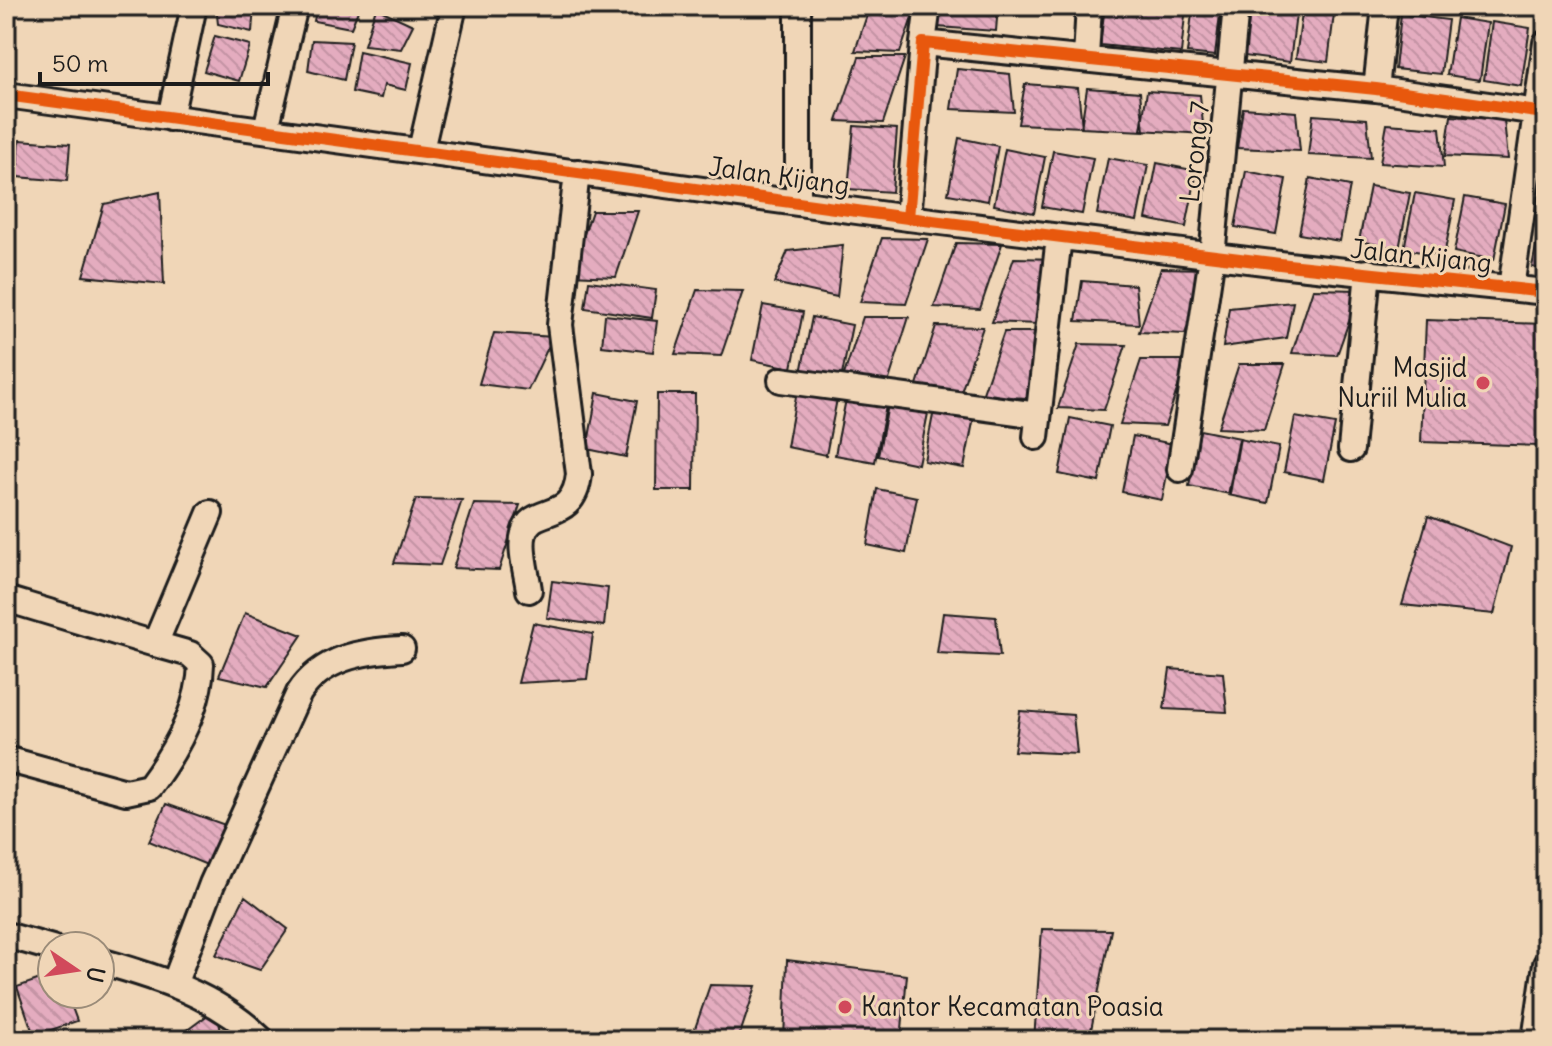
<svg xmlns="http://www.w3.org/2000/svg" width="1552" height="1046" font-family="Delius,sans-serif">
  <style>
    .building { fill: url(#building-back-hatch); stroke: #1c1c1c; stroke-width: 2 }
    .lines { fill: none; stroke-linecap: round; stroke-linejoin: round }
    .minor-casing { stroke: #1c1c1c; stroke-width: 30 }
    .minor { stroke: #f0d6b7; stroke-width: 24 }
    .cycleway-casing { stroke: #f0d6b7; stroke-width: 17 }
    .cycleway { stroke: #e8590c; stroke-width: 12 }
    .poi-dot { fill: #d1495b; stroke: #f0d6b7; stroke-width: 3 }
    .labels { text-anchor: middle; stroke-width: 6; stroke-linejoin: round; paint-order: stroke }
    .street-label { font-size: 26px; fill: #1c1c1c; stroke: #f0d6b7 }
    .poi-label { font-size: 26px; fill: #1c1c1c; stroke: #f0d6b7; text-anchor: end }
  </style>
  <defs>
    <pattern id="building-back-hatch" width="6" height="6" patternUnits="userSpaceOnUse" patternTransform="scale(2)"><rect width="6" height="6" fill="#e4acbf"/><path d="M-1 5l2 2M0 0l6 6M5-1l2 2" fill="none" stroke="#c393a4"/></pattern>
  </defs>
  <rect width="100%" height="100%" fill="#f0d6b7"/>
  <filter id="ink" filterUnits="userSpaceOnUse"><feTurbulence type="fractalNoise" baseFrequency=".0125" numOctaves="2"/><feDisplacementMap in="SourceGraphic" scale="16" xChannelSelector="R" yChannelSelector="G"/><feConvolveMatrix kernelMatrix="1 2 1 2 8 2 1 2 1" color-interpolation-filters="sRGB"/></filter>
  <g filter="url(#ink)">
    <path class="building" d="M216 6H254L252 32 218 24Z
      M317 6H360L351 28 314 21Z
      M870 6H916L900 53 855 51Z
      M939 6H998L996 31 937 27Z
      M1105 6H1186L1181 53 1100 45Z
      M1193 6H1221L1215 56 1187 53Z
      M1251 6H1297L1290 62 1244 56Z
      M1303 6H1335L1328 62 1296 58Z
      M1393 6H1439L1436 14 1391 12Z
      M1460 6H1506L1503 16 1457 13Z
      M376 8 413 25 401 49 364 45Z
      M1401 14 1448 20 1441 74 1395 69Z
      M1456 18 1488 23 1480 80 1447 75Z
      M1492 22 1530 28 1521 86 1484 80Z
      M215 36 250 45 239 81 204 71Z
      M312 40 351 42 344 80 308 71Z
      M359 51 412 63 406 90 384 85 381 98 352 92Z
      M859 57H905L883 123 837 121Z
      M957 69 1010 74 1014 112 951 109Z
      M1025 84 1078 88 1082 127 1018 124Z
      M1087 88 1140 92 1144 131 1081 128Z
      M1147 91 1200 95 1204 134 1141 130Z
      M1243 108 1296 112 1300 151 1237 148Z
      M1313 115 1367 119 1371 158 1308 155Z
      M1451 116 1504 120 1508 159 1445 156Z
      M1387 124 1440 128 1444 167 1380 163Z
      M854 126 897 129 892 192 848 189Z
      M959 138 998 146 988 201 948 194Z
      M20 140 70 144 67 181 17 177Z
      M1005 149 1045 157 1034 213 994 205Z
      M1053 151 1093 158 1082 214 1042 207Z
      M1108 158 1148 165 1137 221 1097 214Z
      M1157 163 1197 171 1186 227 1146 219Z
      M1246 171 1286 179 1276 234 1235 227Z
      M1310 178 1350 186 1340 241 1299 234Z
      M1370 186 1410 193 1399 249 1359 241Z
      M160 192 164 284 83 276 104 204Z
      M1415 193 1455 200 1444 256 1404 249Z
      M1465 197 1505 204 1494 260 1454 252Z
      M592 211H638L616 277 570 275Z
      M1543 211 1546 212V270L1532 267Z
      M882 238 928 239 906 304 860 302Z
      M956 243 1002 244 980 309 934 307Z
      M843 245 837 297 774 283 788 251Z
      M1014 258 1060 259 1038 324 992 322Z
      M1161 268 1207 269 1185 334 1139 332Z
      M589 281 656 290 652 318 585 308Z
      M1082 281 1135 285 1139 324 1076 321Z
      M1313 289 1360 290 1337 355 1292 353Z
      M697 290 743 291 721 356 675 354Z
      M1293 302 1286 338 1223 347 1229 308Z
      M763 305 803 312 792 368 752 360Z
      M605 315 657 321 653 352 602 346Z
      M812 317 852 325 841 380 801 373Z
      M863 317H909L888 383 842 381Z
      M1426 320 1545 324 1540 446 1421 442Z
      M936 326 983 327 961 392 915 391Z
      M1004 332H1050L1028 398 982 396Z
      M494 333 553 337 528 390 479 384Z
      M1079 344 1126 345 1104 410 1058 408Z
      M1141 360H1187L1165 426 1120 424Z
      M1239 364H1285L1264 430 1218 428Z
      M797 391 837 399 826 455 787 447Z
      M597 393 637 401 626 457 587 449Z
      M657 394H695L694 490H656Z
      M846 399 886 406 875 462 835 455Z
      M889 400 929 408 918 464 878 456Z
      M935 405 975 412 964 468 924 461Z
      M1295 417 1335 424 1324 480 1284 472Z
      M1070 418 1110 426 1099 482 1059 474Z
      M1200 430 1240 438 1230 494 1189 486Z
      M1133 436 1173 444 1162 500 1122 492Z
      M1239 439 1279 447 1268 503 1228 495Z
      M877 489 917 497 906 553 867 545Z
      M416 499 462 500 440 565 394 563Z
      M474 504 520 505 499 570 453 568Z
      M1428 516 1511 547 1494 614 1402 605Z
      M552 581 608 588 604 626 547 618Z
      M245 613 302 635 267 687 219 676Z
      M943 613 996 617 1000 656 937 653Z
      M533 623 593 634 587 679 518 683Z
      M1170 669 1223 673 1227 712 1164 709Z
      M1020 711 1073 715 1077 754 1014 751Z
      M166 804 231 827 214 868 149 841Z
      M245 896 288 929 260 970 216 955Z
      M1042 929 1111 930 1089 1040H1034Z
      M787 960 907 975 901 1040H784Z
      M52 975V994H67L77 1021 34 1036 17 987Z
      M710 985 756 986 738 1040H691Z
      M216 1009 223 1040H186L182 1034Z"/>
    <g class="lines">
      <defs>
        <path id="minor" d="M798 6V201
          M923 43 928 6
          M1086 57 1089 6
          M1376 89 1385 6
          M6 95 908 218 1288 265 1546 292
          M170 118 194 6
          M266 129 295 6
          M421 150 454 6
          M908 218 923 43 1376 89 1537 112
          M1511 288 1546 43
          M781 380 1038 415
          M1036 437 1059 237
          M1351 449 1368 272
          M1180 469 1212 256 1236 6
          M529 590C527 574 519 549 524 533 532 503 574 525 579 474L560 325 577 172
          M6 599 155 644 210 513
          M6 759 126 792 149 787C175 752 200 709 201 664L190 654 155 644
          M6 935 52 948
          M100 961C160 978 216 995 262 1040
          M175 982 212 884 299 693C322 658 361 651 402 649
          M1535 1040 1546 964"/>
      </defs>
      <use href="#minor" class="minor-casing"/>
      <use href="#minor" class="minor"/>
      <defs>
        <path id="cycleway" d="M6 95 908 218 1288 265 1546 292
          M908 218 923 43 1376 89 1537 112"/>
      </defs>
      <use href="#cycleway" class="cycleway-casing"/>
      <use href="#cycleway" class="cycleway"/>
    </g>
  </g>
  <g class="poi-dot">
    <circle cx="1483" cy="383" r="8"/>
    <circle cx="845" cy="1007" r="8"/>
  </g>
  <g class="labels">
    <g class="street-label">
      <text transform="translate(1195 152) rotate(-84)" y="9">Lorong 7</text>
      <text transform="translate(779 176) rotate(8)" y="9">Jalan Kijang</text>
      <text transform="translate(1421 256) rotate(6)" y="9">Jalan Kijang</text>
    </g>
    <g class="poi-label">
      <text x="1467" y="377">Masjid<tspan x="1467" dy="30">Nuriil Mulia</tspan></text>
      <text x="861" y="1016" text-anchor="start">Kantor Kecamatan Poasia</text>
    </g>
  </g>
  <rect width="1552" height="1046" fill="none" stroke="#f0d6b7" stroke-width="32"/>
  <rect x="16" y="16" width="1520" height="1014" fill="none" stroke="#1c1c1c" stroke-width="3" filter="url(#ink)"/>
  <g transform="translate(76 970) rotate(103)"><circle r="38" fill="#f0d6b7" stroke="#9b8c79" stroke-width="2"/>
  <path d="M0-6L14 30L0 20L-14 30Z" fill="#d1495b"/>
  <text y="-12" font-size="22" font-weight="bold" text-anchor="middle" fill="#1c1c1c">U</text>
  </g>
  <path d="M40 72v12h228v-12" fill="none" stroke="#1c1c1c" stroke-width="4"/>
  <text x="52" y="72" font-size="24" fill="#1c1c1c" stroke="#f0d6b7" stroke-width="6" paint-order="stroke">50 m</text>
</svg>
